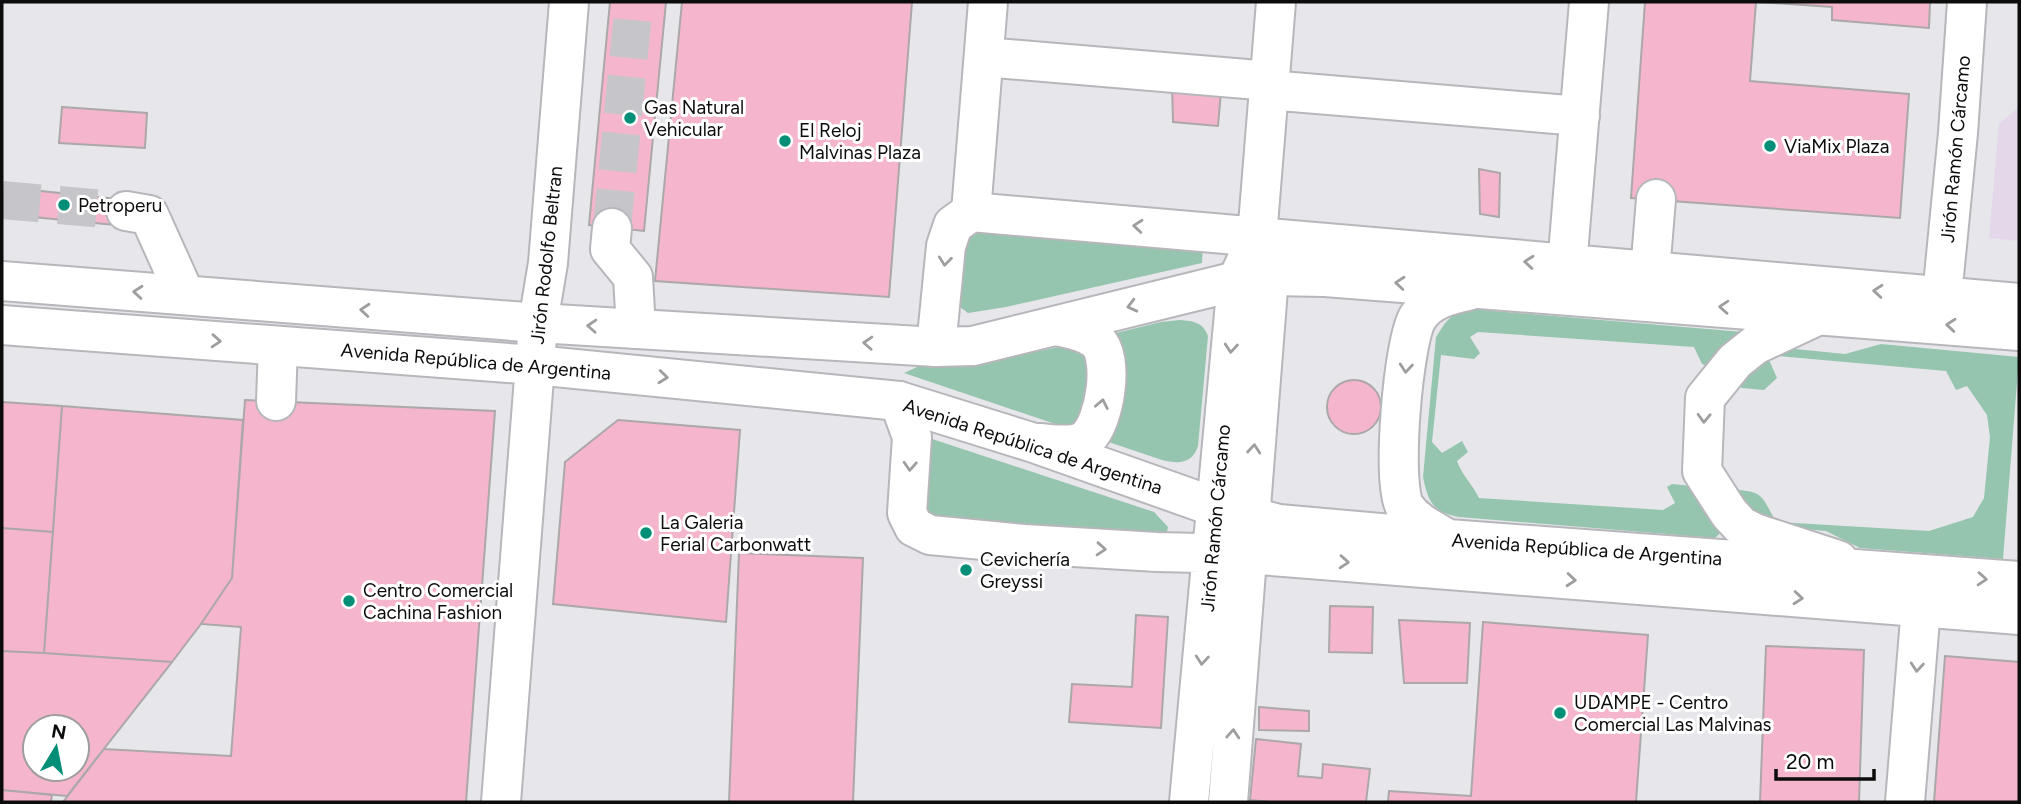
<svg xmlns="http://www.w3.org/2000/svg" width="2021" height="804" font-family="Figtree,sans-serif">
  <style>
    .commercial { fill: #e5d7ea }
    .green { fill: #95c5ae }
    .building { fill: #f5b6cd; stroke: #aca7a8; stroke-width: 2; fill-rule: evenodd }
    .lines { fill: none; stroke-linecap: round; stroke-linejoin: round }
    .minor-tunnel { stroke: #c5c5ca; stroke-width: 38; stroke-dasharray: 38 19; stroke-linecap: butt }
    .minor-casing { stroke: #b7b7bb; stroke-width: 42 }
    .major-casing { stroke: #b7b7bb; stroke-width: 42 }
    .minor { stroke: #fff; stroke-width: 38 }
    .major { stroke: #fff; stroke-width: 38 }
    .oneway { stroke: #9e9e9e }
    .poi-dot { fill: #038e77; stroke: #fff; stroke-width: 2.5 }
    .labels { text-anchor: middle; stroke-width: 6; stroke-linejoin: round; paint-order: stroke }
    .poi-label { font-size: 19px; fill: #0c0c0d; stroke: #fff; text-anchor: start }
    .street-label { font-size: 19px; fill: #0c0c0d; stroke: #fff }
  </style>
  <rect width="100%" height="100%" fill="#e6e6eb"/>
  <path class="commercial" d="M2019 107V241L1989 238 1999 124Z"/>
  <path class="green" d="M967 231 1203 241 1202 263 1006 307 968 313 960 307 957 298Z
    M1470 309 1743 332 1713 368 1702 364 1694 347 1478 332 1470 337 1480 353 1474 359 1441 355 1432 442 1442 453 1462 441 1468 452 1457 461C1462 475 1472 484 1479 498L1663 510 1675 503 1667 487 1672 484 1692 486 1731 523 1715 538 1459 517C1433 512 1428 502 1423 477L1436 337 1445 323 1454 314Z
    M1180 320C1193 321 1203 322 1208 336L1198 446C1192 464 1179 464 1162 460L904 373 917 367 994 360 1059 347 1161 322Z
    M1881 344 2019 357 2003 559 1860 548 1826 531 1770 526 1746 519 1730 489C1764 492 1760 493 1776 522L1929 531 1973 517 1984 498 1990 437 1987 415 1967 386 1956 390 1946 371 1778 356 1769 360 1777 378 1764 390 1742 388 1736 383 1775 347 1845 354Z
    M929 438 1154 512 1168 527 1167 532 1161 535 927 527 918 452Z"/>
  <path class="building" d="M610 2H666L644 231 589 225Z
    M682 2H912L889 297 655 281Z
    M1645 2H1756L1750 81 1909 94 1900 218 1631 198Z
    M1758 2H1930L1929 28 1832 20V7Z
    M1172 84 1221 91 1218 126 1173 122Z
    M62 107 147 113 145 148 59 143Z
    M1479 169 1500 173 1499 217 1480 214Z
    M2 187 127 200 125 226 2 214Z
    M1327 407a27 27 0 1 1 54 0a27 27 0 1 1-54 0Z
    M245 400 495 411 466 802H63L104 749 231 756 241 627 201 624 232 578Z
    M2 402 62 406 53 532 2 528Z
    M62 406 243 420 232 578 201 624 172 662 44 653Z
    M618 420 740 430 726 622 553 604 565 462Z
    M2 528 53 532 44 653 2 651Z
    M739 553 863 558 853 802H729Z
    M1330 606 1373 607 1372 653 1329 652Z
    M1136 615 1168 617 1161 728 1069 722 1072 684 1132 687Z
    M1399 620 1470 623 1467 683H1404Z
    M1483 622 1648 635 1636 802H1388L1389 791 1471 796Z
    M1766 646 1864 650 1859 802H1760Z
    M2 651 44 653 172 662 67 796 2 790ZM35 727H77V769H35Z
    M1945 656 2019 662V802H1934Z
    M1259 707 1309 711V731L1259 730Z
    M1256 739 1301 744 1298 776 1322 778 1323 764 1370 769 1366 802H1271L1250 800Z
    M2 790 52 795 51 802H2Z"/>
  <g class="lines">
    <path class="minor-tunnel" d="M2 200 126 211
      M612 228 634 2"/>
    <defs>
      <path id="minor" d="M984 57 1270 81
        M1269 90 1580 116
        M126 211 149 215 185 295
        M971 212 988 2
        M612 228 610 249 633 277 636 329
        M1567 266 1589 2
        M1650 272 1656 199
        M1942 296 1958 133 1967 2
        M1821 314 1755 345 1735 361 1705 398 1702 471 1729 513 1741 526 1755 533 1838 560
        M936 347 946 246 953 225 971 212 2019 303
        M276 401 278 346
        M899 401 912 437 907 513 914 527 930 535 1024 544 1157 552 1246 554 2019 615
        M501 802 535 365 538 323 548 263 569 2
        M1189 802 1237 281 1257 237 1276 2
        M1228 802 1269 276 1259 244
        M1905 802 1923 583"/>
      <path id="major" d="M2 281 538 323 936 347 973 346 1237 281 1269 276 1325 277 2019 331
        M2 325 535 365 899 401 1034 443 1215 507 1279 524 1448 539 2019 581
        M1040 443C1054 444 1076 448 1087 438 1105 422 1115 358 1097 341 1086 331 1069 329 1056 326
        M1448 539C1433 530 1415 522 1405 507 1391 484 1403 340 1418 317 1429 300 1449 295 1468 291"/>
    </defs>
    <use href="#minor" class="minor-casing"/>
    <use href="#major" class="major-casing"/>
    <use href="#minor" class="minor"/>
    <use href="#major" class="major"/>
  </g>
  <defs><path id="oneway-chevron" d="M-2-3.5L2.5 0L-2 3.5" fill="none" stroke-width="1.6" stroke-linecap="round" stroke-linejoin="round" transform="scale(1.75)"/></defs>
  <g class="oneway">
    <use href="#oneway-chevron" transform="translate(1138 226) rotate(-175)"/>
    <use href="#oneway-chevron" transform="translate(945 261) rotate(96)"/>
    <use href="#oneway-chevron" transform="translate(1529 262) rotate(-175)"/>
    <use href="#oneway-chevron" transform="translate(1400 283) rotate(-175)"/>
    <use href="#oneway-chevron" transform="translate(1878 291) rotate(-175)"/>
    <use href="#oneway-chevron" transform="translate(138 292) rotate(-175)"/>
    <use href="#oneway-chevron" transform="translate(1132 306) rotate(166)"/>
    <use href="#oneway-chevron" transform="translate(1724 307) rotate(-176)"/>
    <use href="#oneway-chevron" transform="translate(365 310) rotate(-175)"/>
    <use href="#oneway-chevron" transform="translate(1951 325) rotate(-175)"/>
    <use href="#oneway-chevron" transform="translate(592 326) rotate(-177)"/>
    <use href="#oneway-chevron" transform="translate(216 341) rotate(4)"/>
    <use href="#oneway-chevron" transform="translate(868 343) rotate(-177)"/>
    <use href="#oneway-chevron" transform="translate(1231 348) rotate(95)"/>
    <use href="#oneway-chevron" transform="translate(1406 368) rotate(95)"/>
    <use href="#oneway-chevron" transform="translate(663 377) rotate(6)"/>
    <use href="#oneway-chevron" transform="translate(1102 404) rotate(-79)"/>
    <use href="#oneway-chevron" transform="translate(1704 418) rotate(92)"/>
    <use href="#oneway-chevron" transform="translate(1254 449) rotate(-85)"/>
    <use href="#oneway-chevron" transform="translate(910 466) rotate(93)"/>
    <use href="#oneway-chevron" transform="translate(1101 549) rotate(4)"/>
    <use href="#oneway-chevron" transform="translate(1344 562) rotate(4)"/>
    <use href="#oneway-chevron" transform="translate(1982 579) rotate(4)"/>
    <use href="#oneway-chevron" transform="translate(1571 580) rotate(5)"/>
    <use href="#oneway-chevron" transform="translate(1798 598) rotate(5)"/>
    <use href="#oneway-chevron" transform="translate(1202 660) rotate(95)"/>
    <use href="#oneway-chevron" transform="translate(1917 667) rotate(95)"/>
    <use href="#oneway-chevron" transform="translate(1233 734) rotate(-86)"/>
  </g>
  <g class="poi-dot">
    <circle cx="630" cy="118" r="7"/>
    <circle cx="785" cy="141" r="7"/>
    <circle cx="1770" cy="146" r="7"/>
    <circle cx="64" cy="205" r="7"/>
    <circle cx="646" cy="533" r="7"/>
    <circle cx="966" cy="570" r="7"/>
    <circle cx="349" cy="601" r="7"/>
    <circle cx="1560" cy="713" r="7"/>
  </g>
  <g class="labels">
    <g class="poi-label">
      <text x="644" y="114">Gas Natural<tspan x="644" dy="22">Vehicular</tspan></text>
      <text x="799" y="137">El Reloj<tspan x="799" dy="22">Malvinas Plaza</tspan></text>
      <text x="1784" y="153">ViaMix Plaza</text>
      <text x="78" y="212">Petroperu</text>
      <text x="660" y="529">La Galeria<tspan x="660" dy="22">Ferial Carbonwatt</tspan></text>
      <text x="980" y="566">Cevichería<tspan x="980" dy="22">Greyssi</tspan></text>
      <text x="363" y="597">Centro Comercial<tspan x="363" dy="22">Cachina Fashion</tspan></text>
      <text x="1574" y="709">UDAMPE - Centro<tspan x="1574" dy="22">Comercial Las Malvinas</tspan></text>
    </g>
    <g class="street-label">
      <text transform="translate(1955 149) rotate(-85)" y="7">Jirón Ramón Cárcamo</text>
      <text transform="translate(546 255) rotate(-84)" y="7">Jirón Rodolfo Beltran</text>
      <text transform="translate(476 361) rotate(5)" y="7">Avenida República de Argentina</text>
      <text transform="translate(1033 446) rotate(18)" y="7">Avenida República de Argentina</text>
      <text transform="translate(1215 518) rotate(-85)" y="7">Jirón Ramón Cárcamo</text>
      <text transform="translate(1587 549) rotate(4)" y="7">Avenida República de Argentina</text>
    </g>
  </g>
  <rect width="2021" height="804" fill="none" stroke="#0c0c0d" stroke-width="7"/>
  <g transform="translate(56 748) rotate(10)"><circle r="33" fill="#ffffff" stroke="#9e9e9e" stroke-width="2"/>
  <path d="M0-5L12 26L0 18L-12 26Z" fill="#038e77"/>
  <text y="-10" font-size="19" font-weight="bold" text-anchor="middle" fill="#0c0c0d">N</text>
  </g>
  <path d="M1776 769v10h98v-10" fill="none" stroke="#0c0c0d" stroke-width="3.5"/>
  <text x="1786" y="769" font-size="21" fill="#0c0c0d" stroke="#ffffff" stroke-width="5" paint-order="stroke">20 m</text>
</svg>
